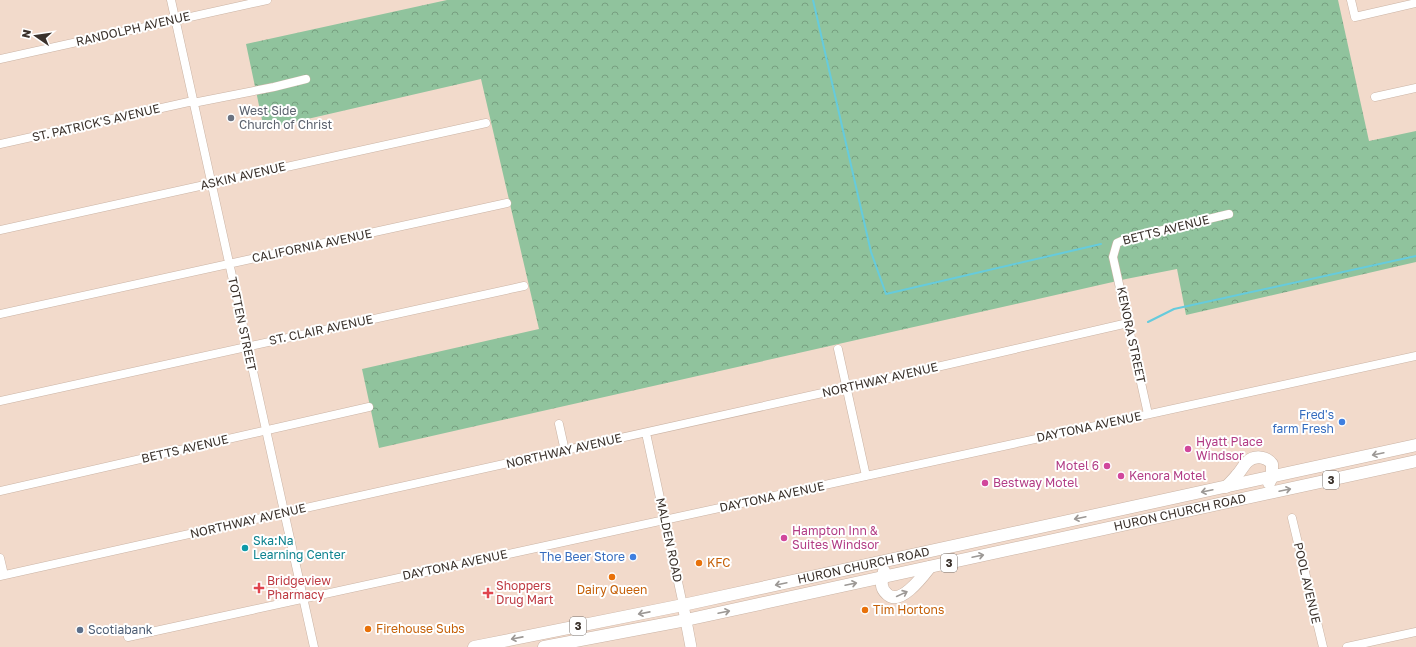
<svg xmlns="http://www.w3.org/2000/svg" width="1416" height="647" font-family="'Golos Text',sans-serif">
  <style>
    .forest { fill: url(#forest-crowns) }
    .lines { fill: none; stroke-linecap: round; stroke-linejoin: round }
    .stream { stroke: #66cbdc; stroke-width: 2 }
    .minor-casing { stroke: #cab3a4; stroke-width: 9 }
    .major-casing { stroke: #cab3a4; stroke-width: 12 }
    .highway-casing { stroke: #cab3a4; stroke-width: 13 }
    .minor { stroke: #fff; stroke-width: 8 }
    .major { stroke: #fff; stroke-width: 11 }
    .highway { stroke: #fff; stroke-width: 12 }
    .oneway { stroke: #9c9895 }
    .worship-dot { fill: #6b7280; stroke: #fff; stroke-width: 1.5 }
    .shop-dot { fill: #3f7fe0; stroke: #fff; stroke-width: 1.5 }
    .hotel-dot { fill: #d1479c; stroke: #fff; stroke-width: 1.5 }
    .culture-dot { fill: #0f9aa8; stroke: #fff; stroke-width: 1.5 }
    .food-dot { fill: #e8710a; stroke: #fff; stroke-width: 1.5 }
    .health-dot { fill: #e0444e; stroke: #fff; stroke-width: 1.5 }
    .service-dot { fill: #5c6f8a; stroke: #fff; stroke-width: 1.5 }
    .labels { text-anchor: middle; stroke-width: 4; stroke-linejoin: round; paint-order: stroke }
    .shield { fill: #fff; stroke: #756f6b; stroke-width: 1 }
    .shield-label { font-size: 11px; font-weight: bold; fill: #3a312b }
    .street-label { font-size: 12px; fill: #3a312b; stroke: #fff }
    .worship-label { font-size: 12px; fill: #5b616d; stroke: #fff; text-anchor: start }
    .shop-label { font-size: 12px; fill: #366cbe; stroke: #fff; text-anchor: end }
    .hotel-label { font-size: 12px; fill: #b23c85; stroke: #fff; text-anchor: start }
    .culture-label { font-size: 12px; fill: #0d838f; stroke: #fff; text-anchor: start }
    .food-label { font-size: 12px; fill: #c56008; stroke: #fff; text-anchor: start }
    .health-label { font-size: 12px; fill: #be3a42; stroke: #fff; text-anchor: start }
    .service-label { font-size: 12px; fill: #4e5e75; stroke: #fff; text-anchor: start }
  </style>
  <defs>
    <pattern id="forest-crowns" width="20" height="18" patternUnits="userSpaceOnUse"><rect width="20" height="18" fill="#90c39d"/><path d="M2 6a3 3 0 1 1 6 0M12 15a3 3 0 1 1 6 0" fill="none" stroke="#779f80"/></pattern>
  </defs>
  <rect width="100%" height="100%" fill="#f2dacb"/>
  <path class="forest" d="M447 0H1338L1369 141 1416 131V262L1186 315 1177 269 1126 279 379 448 362 369 539 329 481 79 264 129 246 44Z"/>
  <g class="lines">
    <path class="stream" d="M813 0 871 252 886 294 1101 244
      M1148 322 1174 309 1416 256"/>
    <defs>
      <path id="minor" d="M171 0 314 647
        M1351 0 1355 17 1416 3
        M0 59 267 0
        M1375 97 1416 88
        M193 103 274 87 306 79
        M0 144 193 101
        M0 230 486 123
        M0 314 507 203
        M838 349 866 476
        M0 401 524 286
        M1148 414 1113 257 1117 243 1126 239 1229 214
        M559 424 565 451
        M646 433 683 605
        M0 491 369 407
        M1292 518 1323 647
        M0 558 4 575
        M0 576 854 386 1128 323
        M128 637 1416 356
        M1347 647 1416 632"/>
      <path id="major" d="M683 605 691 647"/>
      <g id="highway">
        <path d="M1226 487C1230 483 1234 479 1237 475 1241 471 1243 466 1247 462 1254 455 1266 456 1272 464V477L1269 483"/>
        <path d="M884 571C882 580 879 587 887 594 900 607 923 576 930 567"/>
        <path id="s1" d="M474 647 683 605 1416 445"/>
        <path id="s2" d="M544 647 686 620 1416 461"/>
      </g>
    </defs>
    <use href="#minor" class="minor-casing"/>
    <use href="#major" class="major-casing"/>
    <use href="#highway" class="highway-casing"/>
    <use href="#minor" class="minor"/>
    <use href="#major" class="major"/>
    <use href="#highway" class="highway"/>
  </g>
  <defs><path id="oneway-shaft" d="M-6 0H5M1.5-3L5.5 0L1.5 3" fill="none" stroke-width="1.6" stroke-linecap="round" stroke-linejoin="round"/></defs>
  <g class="oneway">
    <use href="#oneway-shaft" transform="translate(1378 454) rotate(168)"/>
    <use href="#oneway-shaft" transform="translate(1285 490) rotate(-12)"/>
    <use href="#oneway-shaft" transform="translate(1207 491) rotate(168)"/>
    <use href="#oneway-shaft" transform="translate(1080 518) rotate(168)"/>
    <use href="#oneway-shaft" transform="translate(978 556) rotate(-12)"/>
    <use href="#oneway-shaft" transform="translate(781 584) rotate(168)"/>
    <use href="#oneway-shaft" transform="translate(851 584) rotate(-12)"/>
    <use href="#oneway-shaft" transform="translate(902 594) rotate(-25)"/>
    <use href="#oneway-shaft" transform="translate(724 612) rotate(-12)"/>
    <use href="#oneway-shaft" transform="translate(644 613) rotate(169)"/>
    <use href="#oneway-shaft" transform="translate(517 638) rotate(169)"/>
  </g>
  <circle class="worship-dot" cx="231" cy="118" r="4"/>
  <g class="shop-dot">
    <circle cx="1342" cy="422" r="4"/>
    <circle cx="633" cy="557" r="4"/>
  </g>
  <g class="hotel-dot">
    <circle cx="1188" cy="449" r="4"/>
    <circle cx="1107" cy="466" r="4"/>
    <circle cx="1121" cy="476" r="4"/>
    <circle cx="985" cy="483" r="4"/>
    <circle cx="784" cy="538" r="4"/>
  </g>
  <circle class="culture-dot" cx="245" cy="548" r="4"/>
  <g class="food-dot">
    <circle cx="699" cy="563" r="4"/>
    <circle cx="612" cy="577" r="4"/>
    <circle cx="865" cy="610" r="4"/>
    <circle cx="368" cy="629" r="4"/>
  </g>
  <g class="health-dot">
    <path d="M257 582h4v4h4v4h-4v4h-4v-4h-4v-4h4z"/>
    <path d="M486 587h4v4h4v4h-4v4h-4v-4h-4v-4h4z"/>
  </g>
  <circle class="service-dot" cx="80" cy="630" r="4"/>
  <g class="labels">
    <g class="shield">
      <rect x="1323" y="471" width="16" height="18" rx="3"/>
      <rect x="941" y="554" width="16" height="18" rx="3"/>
      <rect x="570" y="617" width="16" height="18" rx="3"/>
    </g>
    <g class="shield-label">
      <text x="1331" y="484">3</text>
      <text x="949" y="567">3</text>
      <text x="578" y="630">3</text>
    </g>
    <g class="street-label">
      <text transform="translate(133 29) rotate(-13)" y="4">RANDOLPH AVENUE</text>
      <text transform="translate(96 123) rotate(-13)" y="4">ST. PATRICK'S AVENUE</text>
      <text transform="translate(243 176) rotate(-13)" y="4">ASKIN AVENUE</text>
      <text transform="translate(1166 230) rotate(-14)" y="4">BETTS AVENUE</text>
      <text transform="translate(312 246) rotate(-12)" y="4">CALIFORNIA AVENUE</text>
      <text transform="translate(242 324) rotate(78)" y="4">TOTTEN STREET</text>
      <text transform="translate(321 330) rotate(-12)" y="4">ST. CLAIR AVENUE</text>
      <text transform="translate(1131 335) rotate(78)" y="4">KENORA STREET</text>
      <text transform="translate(880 380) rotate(-13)" y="4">NORTHWAY AVENUE</text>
      <text transform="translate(1089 427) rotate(-12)" y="4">DAYTONA AVENUE</text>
      <text transform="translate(185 449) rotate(-13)" y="4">BETTS AVENUE</text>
      <text transform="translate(564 451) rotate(-13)" y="4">NORTHWAY AVENUE</text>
      <text transform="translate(772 497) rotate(-12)" y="4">DAYTONA AVENUE</text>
      <text dy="4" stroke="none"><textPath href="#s2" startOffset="650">HURON CHURCH ROAD</textPath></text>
      <text transform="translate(248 521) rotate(-13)" y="4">NORTHWAY AVENUE</text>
      <text transform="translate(669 540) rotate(78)" y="4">MALDEN ROAD</text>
      <text transform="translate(455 565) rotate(-12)" y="4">DAYTONA AVENUE</text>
      <text dy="4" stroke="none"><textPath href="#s1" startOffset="398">HURON CHURCH ROAD</textPath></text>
      <text transform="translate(1307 583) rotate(77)" y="4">POOL AVENUE</text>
    </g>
    <g class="worship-label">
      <text x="239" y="115">West Side<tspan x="239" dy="14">Church of Christ</tspan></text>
    </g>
    <g class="shop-label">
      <text x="1334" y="419">Fred's<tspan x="1334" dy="14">farm Fresh</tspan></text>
      <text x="625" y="561">The Beer Store</text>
    </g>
    <g class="hotel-label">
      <text x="1196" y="446">Hyatt Place<tspan x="1196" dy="14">Windsor</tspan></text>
      <text x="1099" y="470" text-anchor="end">Motel 6</text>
      <text x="1129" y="480">Kenora Motel</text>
      <text x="993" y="487">Bestway Motel</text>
      <text x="792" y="535">Hampton Inn &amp;<tspan x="792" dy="14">Suites Windsor</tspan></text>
    </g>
    <g class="culture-label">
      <text x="253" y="545">Ska:Na<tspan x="253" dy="14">Learning Center</tspan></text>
    </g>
    <g class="food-label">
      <text x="707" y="567">KFC</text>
      <text x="612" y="594" text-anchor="middle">Dairy Queen</text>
      <text x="873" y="614">Tim Hortons</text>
      <text x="376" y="633">Firehouse Subs</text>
    </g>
    <g class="health-label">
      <text x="267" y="585">Bridgeview<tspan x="267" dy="14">Pharmacy</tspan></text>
      <text x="496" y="590">Shoppers<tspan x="496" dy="14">Drug Mart</tspan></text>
    </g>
    <g class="service-label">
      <text x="88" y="634">Scotiabank</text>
    </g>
  </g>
  <g transform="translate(36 36) rotate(283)" stroke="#ffffff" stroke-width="3" paint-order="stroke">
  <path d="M0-3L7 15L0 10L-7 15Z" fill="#3a312b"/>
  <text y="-6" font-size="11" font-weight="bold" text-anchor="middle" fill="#3a312b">N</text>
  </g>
</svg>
